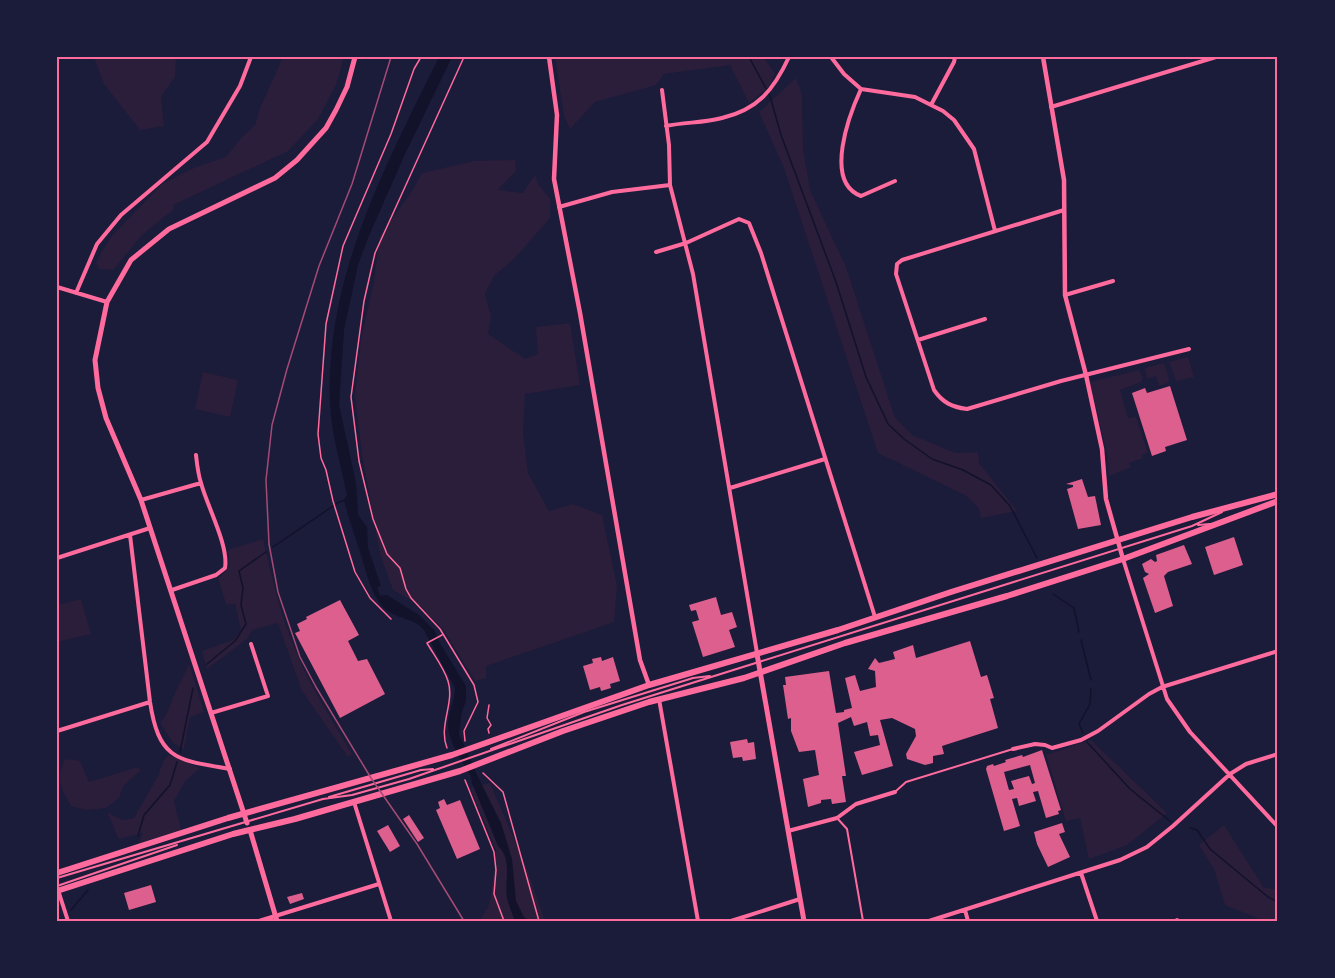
<svg xmlns="http://www.w3.org/2000/svg" width="1335" height="978" font-family="'Crimson Pro',serif">
  <style>
    .green { fill: #2a1e3b }
    .water { fill: #12122b }
    .lines { fill: none; stroke-linecap: round; stroke-linejoin: round }
    .stream { stroke: #12122b; stroke-width: 1.5 }
    .building { fill: #dd5f8e; fill-rule: evenodd }
    .path { stroke: #ff6b9d; stroke-width: 1.5 }
    .service { stroke: #ff6b9d; stroke-width: 2 }
    .minor { stroke: #ff6b9d; stroke-width: 4 }
    .tertiary { stroke: #ff6b9d; stroke-width: 4.5 }
    .secondary { stroke: #ff6b9d; stroke-width: 5 }
    .primary { stroke: #ff6b9d; stroke-width: 6 }
    .rail { stroke: #a44b75; stroke-width: 1.5 }
    .neatline { fill: none; stroke: #ff6b9d; stroke-width: 2 }
  </style>
  <rect width="100%" height="100%" fill="#1b1b3a"/>
  <path class="green" d="M94 57H176L175 77 161 96 164 126 140 130 104 84Z
    M283 57H344L336 85 318 119 288 151 173 205V210L143 234 113 270 99 269 96 262 111 237 162 184 196 167 226 157 242 137 255 125 260 108Z
    M555 57H763L775 73 769 87 749 103 730 65 664 74 656 85 595 102 570 129 564 116Z
    M796 78 802 95 803 149 810 190 846 267 895 418 912 435 955 453 978 452 979 463 1017 511 981 518 979 508 965 495 878 453 784 168 759 112Z
    M515 160 516 171 498 190 523 193 535 175 538 184 550 199V218L515 258 494 276 485 294 491 317 488 334 525 359 538 354 536 327 570 323 580 385 525 394 523 433 528 473 549 511 573 504 602 515 617 586 614 622 486 666V678L475 681 443 629 418 604 393 590 380 554 362 454 355 396 361 339 374 281 380 236 412 191 422 173 474 161Z
    M1188 357 1194 377 1176 381 1169 362Z
    M1164 363 1169 378 1168 383 1159 386 1156 376 1147 379 1145 368Z
    M1139 370 1143 378 1141 382 1120 390 1128 418 1136 417 1148 453 1142 455 1143 458 1129 463 1131 467 1109 476 1107 454 1090 382Z
    M203 372 238 380 230 417 195 409Z
    M263 539C272 577 280 614 295 649 310 686 332 720 352 754L348 757 302 691 278 623 252 630 247 639 207 669 202 651 233 640 241 630 235 604H226L218 578C230 570 230 563 228 550Z
    M81 599 91 634 57 642V605Z
    M189 663 204 712 190 717 184 749 173 743 160 723C171 710 170 703 177 689 181 680 186 673 189 663Z
    M1091 740 1167 813 1127 845 1089 859 1080 818 1066 821 1046 755Z
    M168 755 200 768 185 781 174 801 181 830 139 843 143 833 119 839 107 812 122 820 134 818 158 776 163 762Z
    M65 759 80 761 89 782 138 767 141 770 123 786 119 798 106 808 86 810 71 806C60 786 56 780 65 759Z
    M490 783 528 872 545 921 480 920 488 907 491 896 496 850 470 788Z
    M1224 825 1264 888 1278 889V921H1265L1225 905 1214 869 1199 845Z"/>
  <path class="water" d="M439 57H452L405 154 368 238 358 265 344 330 339 405 356 483 358 515 367 527 368 548 381 586 377 587 380 596 387 595 419 615 434 630 441 645 466 686V701L462 711 459 734 478 777 501 823 512 859 516 901 524 917 529 921H515C512 913 509 906 507 898 504 880 513 860 498 846L472 783 471 776C462 761 449 743 448 725 448 712 455 701 455 688L424 630C415 618 396 619 384 608 371 594 367 575 362 558 356 539 349 520 344 500L347 495C341 465 331 433 330 402 325 277 386 165 439 57Z"/>
  <g class="lines">
    <path class="stream" d="M749 57 770 96 781 135 836 282 866 377 888 424 904 439 932 459 963 470 991 485 1010 506 1037 558
      M273 547 339 502 345 500
      M1053 594 1074 608 1079 632
      M1081 640 1091 680
      M207 664 235 641 246 624 241 605 243 588 239 571 266 552
      M1083 733 1079 724 1090 704 1091 689
      M1087 742 1130 789 1171 822
      M180 752 193 688
      M1190 828 1197 830 1210 849 1268 897 1278 902
      M138 836 144 815 170 785 177 762
      M71 910 88 890"/>
  </g>
  <path class="building" d="M1170 386 1187 440 1165 447 1166 451 1152 456 1132 393 1145 388 1147 393Z
    M1082 479 1088 497 1095 496 1101 525 1078 529 1067 489 1073 487V485L1066 484Z
    M1234 537 1243 565 1214 575 1205 547Z
    M1184 545 1192 564 1168 572 1164 576 1173 606 1155 613 1143 578 1149 574 1145 572 1142 564 1151 559 1155 562 1157 561 1156 555Z
    M716 597 721 615 732 612 737 627 729 630 735 647 703 657 692 622 699 620 696 610 691 611 689 605Z
    M340 600 359 635 348 641 358 661 367 659 385 694 340 718 295 633 300 631 297 624 307 619 306 617Z
    M970 641 981 677 987 675 994 698 990 699 998 728 942 746 944 754 933 756V763L925 765 907 759 906 754 916 736 915 729 892 718 880 720 893 766 862 775 854 752 880 745 878 735 870 736 867 722 854 726 851 717 838 723 846 776H842L846 802 832 804 831 799 821 800V803L808 807 803 779 819 775 815 750 799 752 791 731V718L788 719 783 685H786L785 677 829 671 836 713 844 712V710L852 708 845 678 855 675 860 691 876 687 875 671 868 669 875 658 879 663 895 659 893 652 913 645 916 658Z
    M601 657 602 661 613 657 620 681 610 684 611 688 601 691 600 687 590 690 583 666 593 663 592 659Z
    M747 739 748 743 754 742 756 759 743 761 742 757 733 758 730 742Z
    M1042 750 1061 810 1058 811 1059 814 1046 818 1038 791 1033 792 1036 801 1019 806 1017 798 1012 799 1020 826 1004 831 986 769 987 766 993 764 994 766 1006 762 1005 760 1022 755 1023 757ZM1030 765 1035 783 1032 784 1029 776 1011 781 1014 789 1009 790 1004 772Z
    M444 799 447 805 460 800 480 849 457 859 436 810 440 808 438 802Z
    M409 815 424 838 418 842 403 819Z
    M1062 823 1065 832 1059 834 1070 857 1048 867 1037 844 1034 832Z
    M388 825 400 846 390 852 377 831Z
    M151 885 156 902 129 910 124 893Z
    M302 893 304 899 290 904 287 897Z"/>
  <g class="lines">
    <path class="path" d="M464 57 375 253 364 301 351 397 359 461 373 519 387 554 400 568 406 589 411 598 440 629 474 685 478 702 464 731 465 741
      M391 619 370 598 355 572 333 501 326 470 321 458 318 434 326 324 343 246 391 134 414 69 421 57
      M442 635 427 643C434 655 444 668 448 681 455 703 438 726 447 748
      M489 705 487 718 491 725 488 729 489 733
      M483 773 503 792 539 921
      M465 780 494 852 496 870 494 894 504 921"/>
    <path class="service" d="M1198 525 1210 524
      M491 749 584 712 693 678 710 676
      M896 791 906 782 1013 749
      M329 797 421 770 433 769
      M323 799 352 795 409 779 622 705 1192 526 1222 512
      M837 818 847 829 863 921
      M57 878C146 851 235 826 323 799
      M57 886 177 845"/>
    <path class="minor" d="M831 57 844 74 861 89 915 97 943 111 954 120 974 149 995 231
      M861 89C850 113 823 182 861 196L895 181
      M662 90 669 145 670 185 693 274 757 653
      M931 105 954 62 955 57
      M1051 107 1216 57
      M666 126C685 122 704 123 722 118 759 109 774 89 789 57
      M559 207 612 192 670 185
      M1064 210 902 260 897 264 896 274 934 390C943 403 952 407 967 409L1061 381 1189 349
      M656 252 686 243 739 219 749 223 761 253 875 617
      M57 287 107 302
      M76 293 97 244 121 215 207 142 240 86 251 57
      M1065 295 1113 281
      M918 340 985 319
      M730 488 825 459
      M141 500 201 483
      M130 535 150 702C159 761 178 760 230 769
      M57 558 150 528
      M1123 559 1167 699 1190 732 1278 827
      M172 590 216 575 225 568C229 546 207 506 201 483 198 474 197 464 196 455
      M659 699 698 921
      M211 713 268 696 251 644
      M57 731 150 702
      M1013 749 1035 744 1045 745 1052 748 1081 740 1098 731 1149 694 1162 687 1278 651
      M354 802 391 921
      M788 831 837 818 856 804 895 792
      M1081 873 1097 921
      M58 890 68 921
      M965 910 968 921
      M1177 920V921
      M259 921 379 884
      M731 921 800 899
      M929 921 1120 860 1147 847 1173 826 1230 774 1246 764 1278 754"/>
    <path class="tertiary" d="M549 57 557 115 554 179 580 313 640 660 649 685
      M1043 57 1064 180 1065 295 1086 375 1102 449 1106 499 1123 559"/>
    <path class="secondary" d="M757 654 804 921
      M247 823 141 500 106 418 98 388 95 360 107 302 131 260 169 229 275 178 297 160 326 128 336 110 347 87 355 57
      M250 830 277 921"/>
    <path class="primary" d="M57 873 228 818 452 755 649 685 838 630 951 592 1192 517 1278 494
      M57 891 233 834 295 819 460 771 563 731 649 702 744 678 845 643 1007 596 1123 559 1278 501"/>
    <path class="rail" d="M391 57 352 184 319 266 287 369 272 425 266 480 269 544 278 592 300 657 316 687 371 778 417 844 464 921"/>
  </g>
  <rect width="1335" height="978" fill="none" stroke="#1b1b3a" stroke-width="117"/>
  <rect x="58" y="58" width="1218" height="862" class="neatline"/>
</svg>
